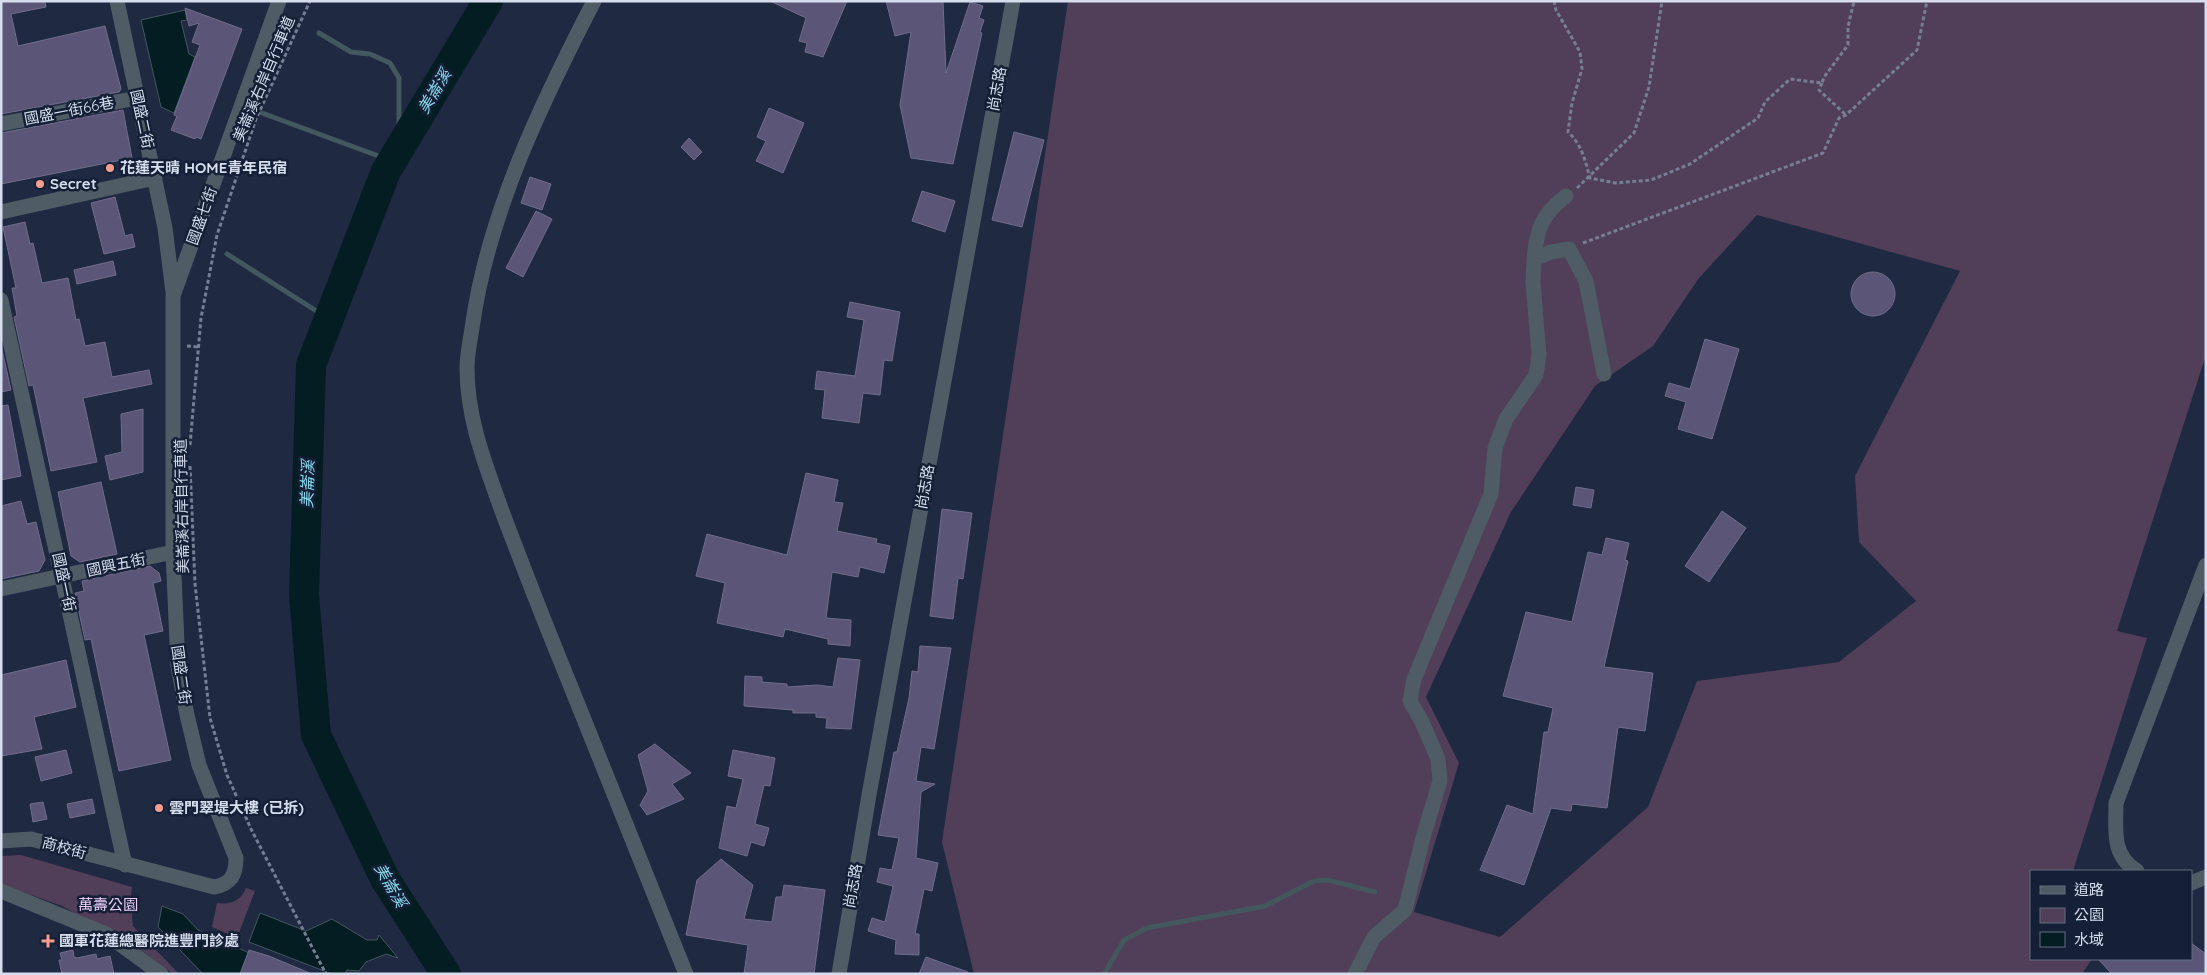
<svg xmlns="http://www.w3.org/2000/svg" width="2207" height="975" font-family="Quicksand,'Noto Sans TC',sans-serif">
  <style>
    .green { fill: #513e59; fill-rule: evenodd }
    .water { fill: #041d22; stroke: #43575f }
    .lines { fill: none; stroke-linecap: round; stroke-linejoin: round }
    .stream { stroke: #43575f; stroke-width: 5 }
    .river { stroke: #041d22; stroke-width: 30 }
    .building { fill: #5b5678; stroke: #706c8b }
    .path { stroke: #757e93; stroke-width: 3; stroke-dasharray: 4 2.5; stroke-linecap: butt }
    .minor { stroke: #4f5b65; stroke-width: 15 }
    .poi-dot { fill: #f59d8e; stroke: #152037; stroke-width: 2 }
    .labels { text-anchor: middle; stroke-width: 5; stroke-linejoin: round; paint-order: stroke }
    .street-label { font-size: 15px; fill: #d6deee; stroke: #152037 }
    .poi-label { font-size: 15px; font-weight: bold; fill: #d6deee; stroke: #152037; text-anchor: start }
    .park-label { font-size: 15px; fill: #ebcdf8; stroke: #152037 }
    .water-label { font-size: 16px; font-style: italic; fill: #89d9ed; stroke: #152037 }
  </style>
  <rect width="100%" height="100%" fill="#1f2942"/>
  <path class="green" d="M1068 1H2206V355L2117 631 2147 638 2073 871H2031V959H2092L2082 974H974L942 842ZM1757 215 1960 271 1855 476 1859 542 1916 601 1839 662 1697 681 1648 807 1500 937 1414 912 1459 763 1426 697 1511 512 1595 386 1653 346 1699 278Z
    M21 855 132 887 131 896 136 897 132 916 133 926 179 974H173L136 946 62 906 1 884V856Z
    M246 888 255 891 237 938 212 927 217 903C230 905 241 901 246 888Z"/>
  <path class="water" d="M185 10 187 20 181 21 189 54 195 57 174 113 161 107 141 20Z
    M162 906 183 914 198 930 267 961 262 974H203L158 927Z
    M260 913 306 931 332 919 367 940H377L379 935 398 958 386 954 366 962 359 971 347 970 345 974H332L249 942Z"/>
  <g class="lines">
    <path class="stream" d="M319 33 351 52 370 54 390 63 399 78V150
      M262 113 392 161
      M227 254 329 319
      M1104 974 1124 940 1147 928 1265 906 1314 881 1328 880 1375 892"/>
    <path class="river" d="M446 974 385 879 316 735 304 595 311 365 386 171 488 1"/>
  </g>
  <path class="building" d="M1 1H45L46 7 11 14 18 46 105 26 121 89 119 92 1 114Z
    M770 1H847L823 57 805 52 807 43 799 41 806 18Z
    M886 1H943L946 73 970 2 983 6 979 18 984 20 980 32 982 33 953 164 911 158 900 105 911 32 895 36Z
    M185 8 242 29 201 139 196 137 195 139 171 130 177 116 174 115 200 45 192 42 199 23 189 26Z
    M769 108 804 123 783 173 756 161 766 141 757 137Z
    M123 110 132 158 1 184V133Z
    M1014 132 1044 140 1022 227 992 220Z
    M689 138 702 152 694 160 681 147Z
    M530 177 551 184 542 210 521 203Z
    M922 191 955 201 945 232 912 221Z
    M115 197 125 236 132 234 135 247 104 254 91 203Z
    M536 211 552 219 523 277 506 268Z
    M25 222 30 244 33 243 42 283 68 278 76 320 79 319 85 346 105 342 112 377 149 370 152 384 83 398 97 462 51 471 33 385 29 386 14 317 17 316 12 288H16L3 227Z
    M113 261 116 275 77 284 74 270Z
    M1851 294a22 22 0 1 1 44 0a22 22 0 1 1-44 0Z
    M850 302 900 312 892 361 884 360 880 395 863 393 859 423 822 418 825 390 815 389 817 371 855 376 864 320 847 317Z
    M1705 339 1739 349 1712 439 1678 429 1686 402 1665 396 1669 383 1690 389Z
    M1 345 11 390 1 392Z
    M8 405 21 476 1 480V406Z
    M143 409V472L110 480 105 456 122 452 121 414Z
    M806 473 838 480 834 502 843 503 837 531 877 539 876 543 890 546 884 573 860 567 858 577 832 572 826 618 851 620 850 646 828 644V639L785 629 783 637 717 623 725 583 696 576 707 534 787 555Z
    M101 482 117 554 80 562 71 556 58 492Z
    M1576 487 1594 490 1591 508 1573 505Z
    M21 501 27 524 36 522 45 560 39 571 1 579V506Z
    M942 509 972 513 963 579 958 578 953 619 930 616Z
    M1722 511 1746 528 1709 582 1685 566Z
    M1606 538 1629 543 1625 560 1628 561 1604 667 1653 673 1645 731 1618 727 1607 808 1572 804 1571 811 1551 808 1524 885 1480 870 1507 805 1533 814 1544 732H1548L1553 708 1503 696 1526 612 1572 622 1588 552 1602 555Z
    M150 566 159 573 161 581 153 583 163 631 144 635 171 760 119 771 91 639 85 640 75 593 84 591 82 581Z
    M920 646 951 648 934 749 921 747 916 781 935 784 921 792 916 858 938 863 932 891 924 889 915 934H919V955L895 954 896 940 868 931 872 918 885 922 893 886 877 882 880 868 892 870 899 838 878 835 894 752H897L909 698 912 671 918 672Z
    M838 658 860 660 851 729 826 728 827 718 816 717V713H793V710L744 706 745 676 762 677V682L787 684V687L817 685 833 687Z
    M66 660 76 707 34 717 42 749 1 756V675Z
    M655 744 691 773 672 784 684 799 647 815 640 805 648 791 638 755Z
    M66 750 72 773 41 781 35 757Z
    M733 750 775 758 770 786 764 785 755 824 769 828 764 846 751 842 747 856 719 848 727 806 736 808 743 779 728 776Z
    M92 799 95 813 70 818 67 804Z
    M43 802 47 819 33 822 30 804Z
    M721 859 753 885 744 919 772 922 776 897H782L784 885 825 890 814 974H744L748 945 686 935 697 880Z
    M2191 943 2206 954V974H2112L2098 959H2191Z
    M73 950 74 957 77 958 96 954 97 959 110 956 114 974H62L59 960H62L60 953Z
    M249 950 269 956 312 974H240Z
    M926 957 968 972V974H919Z"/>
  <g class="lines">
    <path class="path" d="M1554 1 1556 10 1580 52 1582 69 1572 103 1568 132C1582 145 1585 160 1590 178L1615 183 1651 180 1690 164 1758 118 1765 102 1790 79 1822 83 1824 77 1848 45V27L1854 1
      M1822 83 1819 90 1846 115
      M1577 188 1634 133 1649 87 1662 1
      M1583 243 1823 153 1839 118 1846 115 1917 50 1927 1
      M187 346 199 347
      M190 445 201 318 217 235 256 119 310 1
      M190 466 195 584 210 718 227 775 251 829 326 974"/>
    <path class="minor" d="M117 1 165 228 173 292
      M594 1C543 100 489 211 473 322 471 337 467 353 467 368 467 420 486 466 503 514 519 556 535 598 552 640 597 751 641 862 686 974
      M1 124 137 98
      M1 212 155 178
      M1534 259C1537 229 1541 215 1566 196
      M1 300 125 865
      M1 589 173 552
      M1 841 31 839 214 887C231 884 236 875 236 858L199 765 187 715 178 666 173 552V296L279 1
      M2137 871C2111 855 2116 830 2116 803L2206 565
      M2191 883 2206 877
      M1 891 106 934 161 974
      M839 974 869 795 1013 1
      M1355 974 1374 937 1405 910 1424 834 1440 781 1438 759 1422 722 1410 701 1414 679 1491 494 1495 448 1506 419 1536 375 1539 355 1533 282 1534 259 1551 252 1569 249 1586 281 1604 374"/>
  </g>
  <g class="poi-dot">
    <circle cx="110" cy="168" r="5"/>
    <circle cx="40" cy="184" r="5"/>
    <circle cx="159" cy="808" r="5"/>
    <path d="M45.5 933.5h5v5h5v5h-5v5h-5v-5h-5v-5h5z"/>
  </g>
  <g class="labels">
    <g class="street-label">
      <text transform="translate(264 79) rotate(-67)" y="5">美崙溪右岸自行車道</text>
      <text transform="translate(997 89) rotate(-80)" y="5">尚志路</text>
      <text transform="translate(69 111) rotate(-11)" y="5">國盛一街66巷</text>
      <text transform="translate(142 119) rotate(78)" y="5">國盛二街</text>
      <text transform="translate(202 216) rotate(-70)" y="5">國盛七街</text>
      <text transform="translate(925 487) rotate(-80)" y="5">尚志路</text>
      <text transform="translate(182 506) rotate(-91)" y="5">美崙溪右岸自行車道</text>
      <text transform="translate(116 565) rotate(-12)" y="5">國興五街</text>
      <text transform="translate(64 582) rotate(78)" y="5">國盛一街</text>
      <text transform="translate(181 675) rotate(82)" y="5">國盛二街</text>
      <text transform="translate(64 848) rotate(15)" y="5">商校街</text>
      <text transform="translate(853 886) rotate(-80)" y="5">尚志路</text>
    </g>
    <g class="poi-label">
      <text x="120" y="173">花蓮天晴 HOME青年民宿</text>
      <text x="50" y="189">Secret</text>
      <text x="169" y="813">雲門翠堤大樓 (已拆)</text>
      <text x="59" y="946">國軍花蓮總醫院進豐門診處</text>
    </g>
    <g class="park-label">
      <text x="108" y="910">萬壽公園</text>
    </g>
    <g class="water-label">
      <text transform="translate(434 91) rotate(-59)" y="6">美崙溪</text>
      <text transform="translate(307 484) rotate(-88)" y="6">美崙溪</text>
      <text transform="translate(391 885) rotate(60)" y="6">美崙溪</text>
    </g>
  </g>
  <rect width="2207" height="975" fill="none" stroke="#d6deee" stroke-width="5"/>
  <rect x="2030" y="870" width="162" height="90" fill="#152037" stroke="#626c80"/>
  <rect x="2040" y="886" width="25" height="8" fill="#4f5b65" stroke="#626c80"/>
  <text x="2074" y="895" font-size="15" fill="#d6deee">道路</text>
  <rect x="2040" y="908" width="25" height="15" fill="#513e59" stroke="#626c80"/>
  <text x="2074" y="920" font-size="15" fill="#d6deee">公園</text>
  <rect x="2040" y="932" width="25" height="15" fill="#041d22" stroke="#626c80"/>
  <text x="2074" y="945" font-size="15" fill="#d6deee">水域</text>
</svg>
